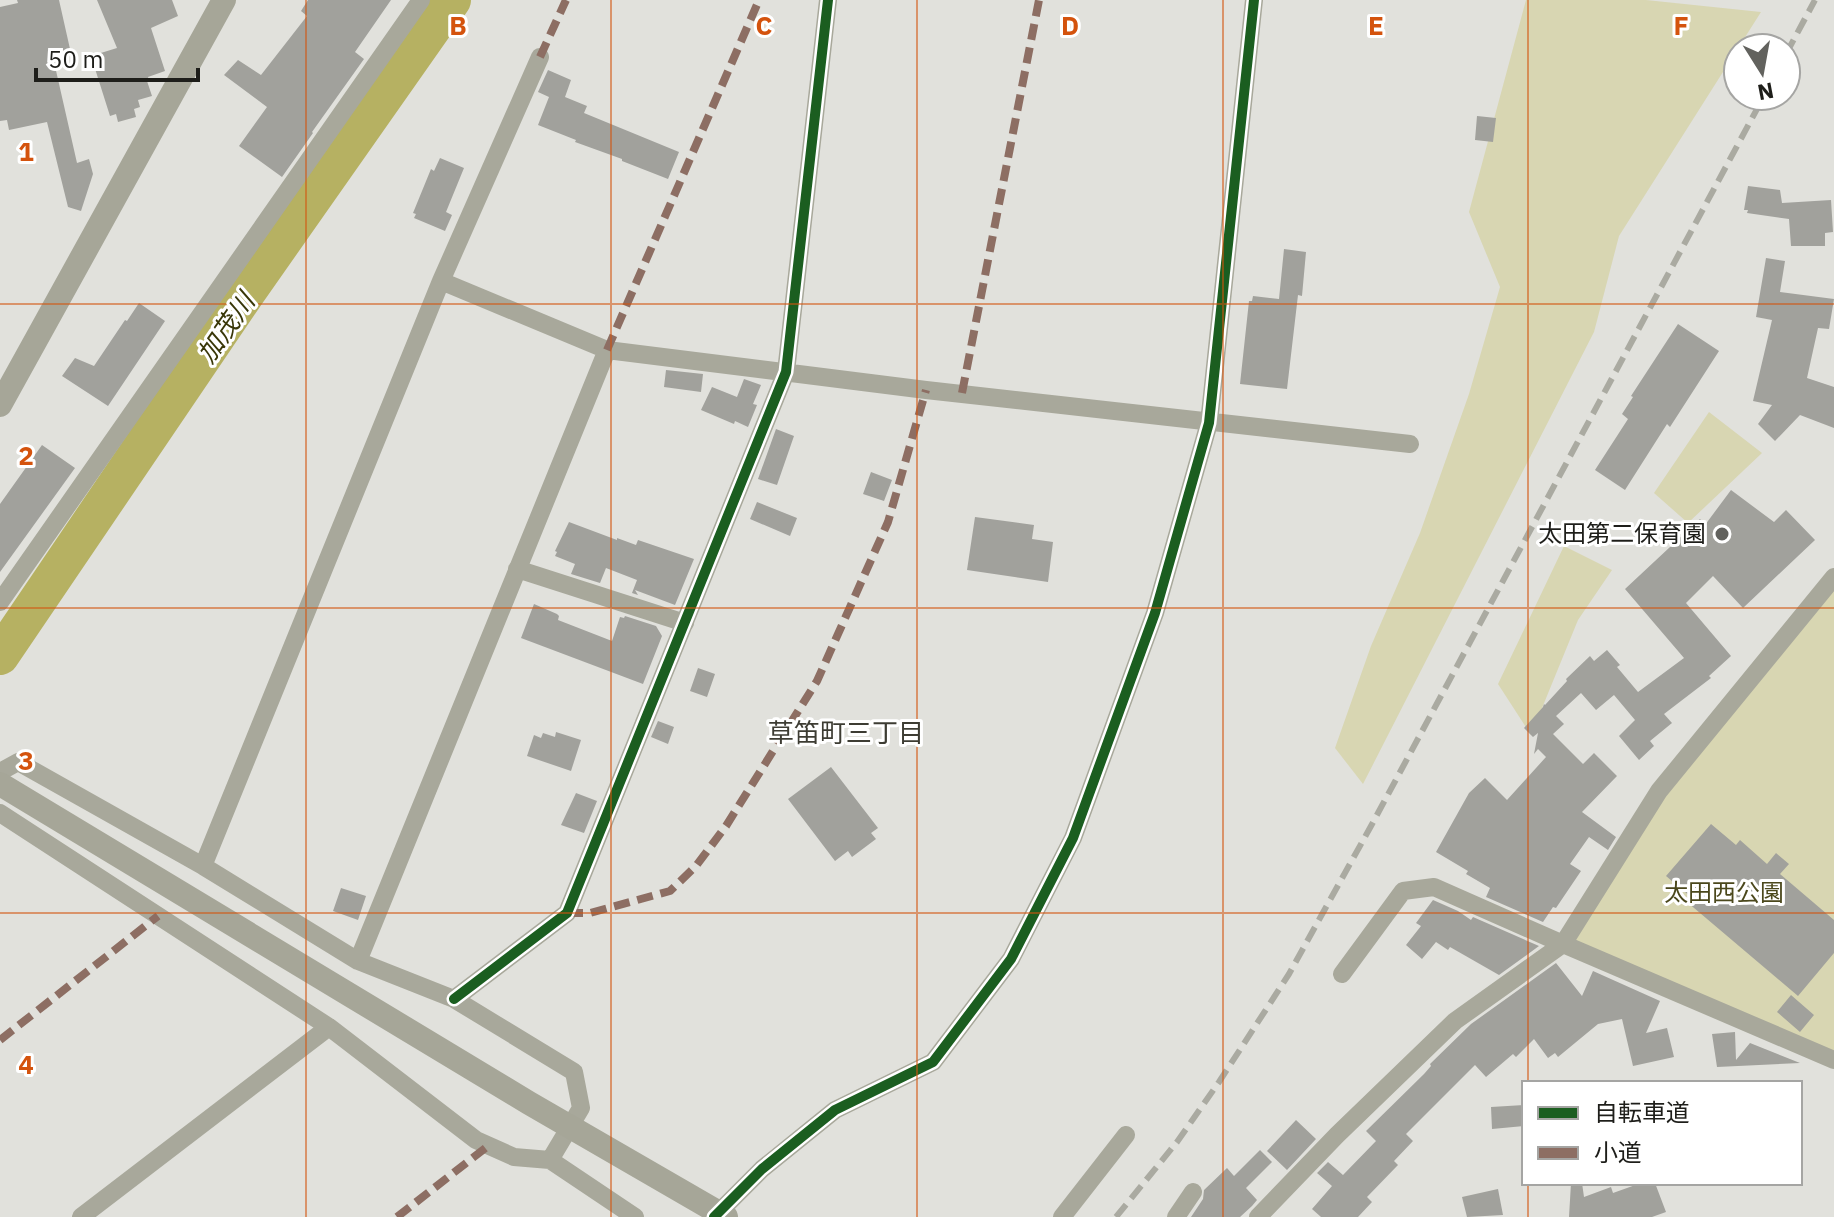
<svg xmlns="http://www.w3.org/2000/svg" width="1834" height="1217" font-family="'IBM Plex Sans','Noto Sans JP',sans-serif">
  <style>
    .green { fill: #d8d6b2 }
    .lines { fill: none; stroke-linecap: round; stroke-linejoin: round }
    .river { stroke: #b6b162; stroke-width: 38 }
    .building { fill: #a1a19c }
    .street { stroke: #a8a89b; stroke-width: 18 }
    .secondary { stroke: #a6a698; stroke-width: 24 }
    .rail { stroke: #aaaaa1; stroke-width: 6; stroke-dasharray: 16 8; stroke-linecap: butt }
    .quiet { stroke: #8d6e63; stroke-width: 8; stroke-dasharray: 16 8; stroke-linecap: butt }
    .cycleway-casing { stroke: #fff; stroke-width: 15 }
    .cycleway { stroke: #1b5e20; stroke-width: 10 }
    .grid { fill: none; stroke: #d4530d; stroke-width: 2; stroke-opacity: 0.55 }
    .poi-dot { fill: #62625e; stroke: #fff; stroke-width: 3 }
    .labels { text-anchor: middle; stroke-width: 6; stroke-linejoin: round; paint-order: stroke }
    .poi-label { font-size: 24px; fill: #1e1e1a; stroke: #fff; text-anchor: end }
    .park-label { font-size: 24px; fill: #4b481c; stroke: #fff }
    .water-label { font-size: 26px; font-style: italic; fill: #393708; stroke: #fff }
    .neighbourhood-label { font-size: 26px; fill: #3d3c33; stroke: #fff }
    .grid-label { font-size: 26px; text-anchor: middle; font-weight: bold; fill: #d4530d; stroke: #fff; stroke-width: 6; stroke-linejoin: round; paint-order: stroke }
  </style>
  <rect width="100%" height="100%" fill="#e1e1dc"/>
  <path class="green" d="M1526 0H1646L1761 12 1619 236 1594 332 1363 784 1335 748 1371 646 1420 533 1469 394 1500 287 1469 212Z
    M1709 412 1762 453 1688 523 1654 493Z
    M1564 546 1612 570 1578 620 1531 735 1498 684Z
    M1834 577V1060L1563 944 1659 791Z"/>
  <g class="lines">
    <path class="river" d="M0 656 247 292 452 0"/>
  </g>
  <path class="building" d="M17 0H59L70 49 52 53 77 163 89 159 93 174 81 211 68 207 47 122 9 130 7 120 0 121V7L18 3Z
    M97 0H172L178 16 151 28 165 71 148 77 149 81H147L152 96 138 100 140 107 134 109 136 117 118 122 116 114 110 116 91 56 117 48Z
    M308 0H391L355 52 364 59 312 132 313 133 282 177 239 146 267 107 224 75 238 60 261 75 307 16 301 11Z
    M548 70 571 80 565 97 587 106 584 113 679 152 668 179 622 161V159L575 142 576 140 538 125 549 97 538 92Z
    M1477 116 1496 118 1493 142 1475 140Z
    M440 158 464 168 446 212 452 215 445 231 414 218 416 214 413 213 431 169 434 171Z
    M1748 186 1780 190 1782 203 1831 200 1833 232 1825 233V246H1791L1789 219 1747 213 1748 210H1744Z
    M1284 249 1306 252 1302 296 1298 295 1287 389 1240 384 1249 301H1252L1253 296 1279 299Z
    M1766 258 1785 261 1780 292 1834 299 1829 329 1818 328 1807 378 1834 387V428L1800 415 1775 441 1758 424 1772 405 1753 401 1772 320 1756 317Z
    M139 303 165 321 108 406 62 376 75 358 94 366 125 320 127 321Z
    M1678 324 1719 351 1670 427 1667 424 1625 490 1595 470 1628 419 1622 414 1633 397 1631 396Z
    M666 370 703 374 701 392 664 387Z
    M744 379 761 385 753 404 757 405 748 427 735 421 734 424 701 410 712 387 737 397Z
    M776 429 794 436 777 485 758 479Z
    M42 445 75 468 0 572V504Z
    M871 472 892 480 884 501 863 494Z
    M1731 490 1774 522 1786 510 1815 540 1743 608 1713 576 1686 603 1731 656 1709 676 1711 678 1664 714 1672 723 1650 741 1654 746 1639 760 1619 736 1635 720 1614 695 1596 710 1581 693 1556 716 1564 724 1553 734 1583 764 1594 753 1617 776 1582 812 1616 837 1608 850 1589 837 1570 864 1581 871 1556 908 1553 907 1543 922 1486 897 1490 888 1466 874 1468 871 1436 852 1469 793 1485 778 1507 800 1546 757 1538 749 1534 754 1538 733 1533 737 1524 728 1543 707 1544 704 1545 705 1567 681 1566 679 1590 656 1594 661 1607 650 1620 665 1617 667 1638 692 1684 658 1625 589 1700 519 1705 525Z
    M757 502 797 518 790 536 750 519Z
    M975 517 1034 525 1032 539 1053 542 1048 582 967 570Z
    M569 522 617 540V538L636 545 638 540 694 559 675 605 635 590 638 595 632 593 637 580 606 568 600 583 571 574 575 564 555 556 557 552 555 551Z
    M534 604 557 614 559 616 558 620 612 641 620 617 624 618 625 616 656 626 662 636 643 684 521 638Z
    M698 668 715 674 707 697 690 691Z
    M658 721 674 727 668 744 651 737Z
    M556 732 581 740 571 771 527 756 534 735 541 738 543 733 555 737Z
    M831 767 878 828 871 833 876 839 852 857 848 851 835 861 788 799Z
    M576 793 597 801 584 833 561 825Z
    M1711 824 1736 845 1740 840 1767 864 1776 853 1789 864 1780 874 1834 920V953L1798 996 1687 902 1691 897 1666 876Z
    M341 888 366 896 358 920 333 911Z
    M1433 900 1458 911 1471 920 1473 917 1539 946 1499 975 1450 947 1448 950 1436 942 1422 959 1406 945 1421 926 1416 923Z
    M1556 963 1582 996 1593 971 1660 1001 1646 1033 1667 1028 1674 1057 1633 1066 1622 1019 1598 1024 1558 1057 1555 1053 1548 1058 1534 1039 1516 1057 1513 1054 1486 1077 1475 1065 1406 1134 1413 1141 1394 1161 1398 1165 1367 1197 1372 1202 1358 1217H1321L1312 1209 1332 1186 1317 1173 1328 1162 1343 1175 1376 1141 1366 1131 1424 1074 1431 1066 1430 1064 1471 1024Z
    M1791 995 1814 1015 1800 1032 1777 1012Z
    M1735 1032 1736 1060 1750 1043 1800 1063 1717 1067 1712 1034Z
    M1524 1105V1126L1492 1129 1491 1107Z
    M1296 1120 1316 1139 1287 1170 1267 1151Z
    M1260 1150 1272 1162 1246 1188 1257 1200 1252 1206 1240 1217H1191L1203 1199 1204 1190 1227 1168 1234 1176Z
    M1571 1183H1582L1584 1197 1611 1187 1613 1193 1641 1183H1655L1666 1212 1652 1217H1569Z
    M1498 1189 1503 1215 1467 1217 1462 1197Z"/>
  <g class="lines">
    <path class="street" d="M441 281 607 350 926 390 1410 444
      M517 569 685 623
      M0 602 421 0
      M0 772 18 762 203 866 358 961 454 999 574 1072 581 1108 550 1160
      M0 813 329 1027 476 1140 514 1157 550 1160 635 1217
      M203 866 441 281 540 57
      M358 961 607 350
      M1342 974 1403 891 1434 887 1563 944 1834 1060
      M454 999 567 913 786 372 828 0
      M81 1217 329 1027
      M714 1217 762 1169 835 1110 933 1062 1011 959 1073 838 1155 613 1209 423 1254 0
      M1062 1217 1126 1135
      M1176 1217 1193 1192
      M1258 1217 1337 1135 1455 1021 1563 944 1659 791 1834 577"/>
    <path class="secondary" d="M0 405 224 0
      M0 784 529 1103 726 1217"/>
    <path class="rail" d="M1786 54 1815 0
      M1116 1217 1177 1142 1219 1082 1289 974 1371 826 1764 96"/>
    <path class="quiet" d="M540 57 566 0
      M607 350 759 0
      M962 393 1039 0
      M567 913H590L670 891 696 866 726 826 817 681 888 522 926 390
      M0 1040 158 916
      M397 1217 488 1146"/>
    <defs>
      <path id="cycleway" d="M454 999 567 913 786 372 828 0
        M714 1217 762 1169 835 1110 933 1062 1011 959 1073 838 1155 613 1209 423 1254 0"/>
    </defs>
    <use href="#cycleway" class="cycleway-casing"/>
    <use href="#cycleway" class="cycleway"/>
  </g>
  <path class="grid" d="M306 0V1217M611 0V1217M917 0V1217M1223 0V1217M1528 0V1083M0 304H1834M0 608H1834M0 913H1834M1528 1183V1217"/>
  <circle class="poi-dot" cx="1722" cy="534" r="8"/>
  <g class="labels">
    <g class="poi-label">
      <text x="1706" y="542">太田第二保育園</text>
    </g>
    <g class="park-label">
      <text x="1724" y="901">太田西公園</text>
    </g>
    <g class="water-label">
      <text transform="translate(226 328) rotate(-55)" y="9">加茂川</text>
    </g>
    <g class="neighbourhood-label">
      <text x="846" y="742">草笛町三丁目</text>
    </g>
  </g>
  <g class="grid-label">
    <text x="458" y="35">B</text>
    <text x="764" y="35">C</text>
    <text x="1070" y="35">D</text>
    <text x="1376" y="35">E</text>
    <text x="1681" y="35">F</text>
    <text x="26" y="161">1</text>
    <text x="26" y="465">2</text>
    <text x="26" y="770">3</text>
    <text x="26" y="1074">4</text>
  </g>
  <rect x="1522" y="1081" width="280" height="104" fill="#ffffff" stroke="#a5a5a3" stroke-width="2"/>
  <rect x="1538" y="1107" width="40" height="12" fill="#1b5e20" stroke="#a5a5a3" stroke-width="2"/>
  <text x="1594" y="1121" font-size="24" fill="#1e1e1a">自転車道</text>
  <rect x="1538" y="1147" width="40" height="12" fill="#8d6e63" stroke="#a5a5a3" stroke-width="2"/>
  <text x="1594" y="1161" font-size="24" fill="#1e1e1a">小道</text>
  <g transform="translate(1762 72) rotate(169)"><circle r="38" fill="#ffffff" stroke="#a5a5a3" stroke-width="2"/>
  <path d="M0-6L14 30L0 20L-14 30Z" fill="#62625e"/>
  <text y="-12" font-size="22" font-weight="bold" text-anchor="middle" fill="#1e1e1a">N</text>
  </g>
  <path d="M36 68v12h162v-12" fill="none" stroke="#1e1e1a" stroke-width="4"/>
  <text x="48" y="68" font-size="24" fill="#1e1e1a" stroke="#ffffff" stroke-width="6" paint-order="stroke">50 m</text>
</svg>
